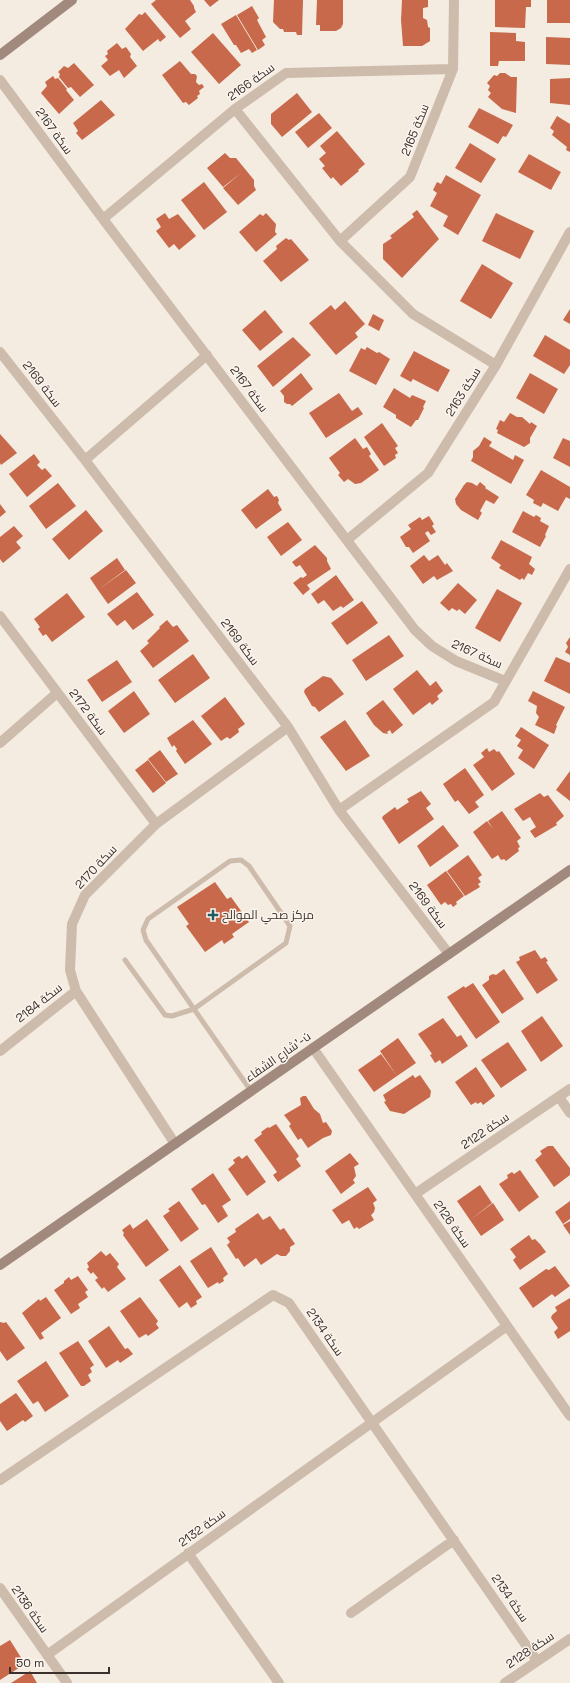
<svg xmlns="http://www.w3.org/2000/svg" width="570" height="1683" font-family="'Space Grotesk',Cairo,sans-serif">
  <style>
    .building { fill: #c8694b }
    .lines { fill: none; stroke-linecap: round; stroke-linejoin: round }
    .lane { stroke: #cdbbac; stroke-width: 5 }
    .street { stroke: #cdbbac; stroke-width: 10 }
    .secondary { stroke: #a18a7d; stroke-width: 10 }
    .poi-dot { fill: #1f5a5e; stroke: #fbf5ee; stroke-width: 1.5 }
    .labels { text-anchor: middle; stroke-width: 3; stroke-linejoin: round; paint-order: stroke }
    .street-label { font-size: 12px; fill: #3b302b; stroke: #fbf5ee }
    .poi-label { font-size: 12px; fill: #3b302b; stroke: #fbf5ee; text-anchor: start }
  </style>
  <rect width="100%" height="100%" fill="#f4ebe1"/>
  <path class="building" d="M156 0H190L194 6V8L196 12 185 21 191 29 180 38 151 4Z
    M204 0H219L210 7Z
    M274 0H303L302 35H297L296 32H284L283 29H280L273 22Z
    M317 0H343V24L341 28 336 31H320V25H316Z
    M402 0H428V7L423 8V18L427 20 428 27 430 28V41L422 46H403L401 20Z
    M495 0H531V7H526L525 28 495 27Z
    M547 0H570V23H547Z
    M252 6 259 18 257 20 266 37 262 40 265 45 258 50 237 15Z
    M145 12 166 37 160 42 158 39 143 51 125 29 139 14 142 15Z
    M236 15 257 50 252 53 249 49 241 53 236 45H234L221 24Z
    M490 32 516 33V41L525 42V61H499L498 66H490Z
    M213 33 241 65 219 84 191 52Z
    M546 37 570 38V65L546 64Z
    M117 43 122 49 126 47 131 54 130 57 137 66 124 78 119 70 110 76 101 66 108 60 105 56 108 54 107 51Z
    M180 61 191 74H195L197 76 196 82 199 85 202 84 204 87 199 91 200 94 197 96 198 98 189 105 186 102 183 103 162 75Z
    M74 63 94 85 80 97 71 87 68 88 59 77 60 74 58 72 64 66 68 68Z
    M500 73H505L511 77H517L516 113 502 109 488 97 491 93 488 90 490 86 487 83 494 75 497 76Z
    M53 76 55 79 58 78 67 89 66 90 74 100 59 114 41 93 47 86 45 82Z
    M570 78V105L550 103V79Z
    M297 93 312 112 282 137 271 124V114Z
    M101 100 115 115 82 140 76 133 78 131 73 123Z
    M479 108 513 125 506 137 503 136 498 144 468 127Z
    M319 113 332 128 308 148 295 132Z
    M557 116 570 124V152L566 150 567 147 552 135 554 131 550 128Z
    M337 131 365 164 358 170 359 171 341 186 333 177 331 179 322 168 325 166 319 159 326 153 320 146Z
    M470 143 496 159 481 183 455 168Z
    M225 153 230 158H236L254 180V186L256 190 238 205 223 188 241 173 223 187 207 168Z
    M529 154 561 172 551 190 518 172Z
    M446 175 481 195 458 235 443 226 448 216 430 206 437 193 433 190 437 182 441 184Z
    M204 182 227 212 204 230 181 200Z
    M417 210 439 239 402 278 383 259V244L392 238 390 236 414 217 412 214Z
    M165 213 169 219 178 214 196 236 179 250 174 244 169 248 156 231 161 227 156 219Z
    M266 213 276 224 275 232 277 234 256 252 239 232 260 214 263 216Z
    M496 213 534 231 520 259 482 241Z
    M286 238 289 240 291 239 309 260 281 282 263 261 277 249 276 246Z
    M482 264 513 283 491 319 460 301Z
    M345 301 365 324 355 333 358 337 336 355 309 323 331 305 335 310Z
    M570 309V324L563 320Z
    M265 310 283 332 260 351 242 330Z
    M373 314 384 320 379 331 368 325Z
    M545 335 570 350V365L564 374 533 356Z
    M293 337 311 355 273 387 257 366Z
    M367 347 377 353 379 352 390 359 376 385 349 371 361 348 365 350Z
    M414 351 450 370 438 392 413 379 411 382 400 376Z
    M301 373 313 389 292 406 290 404H287L284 402V396L280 391Z
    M530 373 558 389 544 414 516 398Z
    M394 388 410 398 412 395 426 401 423 407 424 408 418 420H416L411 427 396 418V415L383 407Z
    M339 393 352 411 358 407 363 414 326 438 309 413Z
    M510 413 517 417H522L530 424 531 422 537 426 530 438V443L524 447 497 433 498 430 496 429 500 420 504 422Z
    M382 423 398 446 395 448 398 453 395 455 396 458 384 466 364 437Z
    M0 434 17 453 1 465 0 463Z
    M484 437 492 442 489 446 513 460 515 455 524 460 511 484 471 461 473 457V451L479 446Z
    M355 438 363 449 367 447 371 454 369 456 379 470 361 483 355 484 348 479 344 482 338 475 340 473 329 458Z
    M563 438 570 441V467L553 458Z
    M34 454 40 462 37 465 42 470 45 468 52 476 27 497 9 474Z
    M541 470 570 487V499L566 497 558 511 543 503 541 507 533 503 534 500 526 495Z
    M467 482 472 483 477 486 480 482 486 487 485 488 499 497 494 504 486 500 480 511 482 513 478 520 461 510 456 504 455 499 464 485Z
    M58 483 76 506 46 529 29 506Z
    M268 489 274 497 277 496 279 500 278 503 282 510 256 529 241 510Z
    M0 504 6 512 0 517Z
    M86 510 103 531 69 560 52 539Z
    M523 511 534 517 536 515 541 518 540 521 549 526 545 535 546 536 540 547 512 532Z
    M429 516 434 524 432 526 436 532 431 535 428 531 425 533 430 541 413 553 409 547H406L400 537 411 529 408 525 420 517 422 520Z
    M288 522 302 540 281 556 267 537Z
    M14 526 23 536 16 542 21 548 3 563 0 559V537Z
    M501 540 532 557 529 564 535 569 532 575 528 573 524 580 522 578 520 580 499 568 501 565 491 558Z
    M315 545 327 558V561L331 569 307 585 310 589 303 595 293 583 301 577 303 578 307 575 300 565 296 567 292 562Z
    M424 555 429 561 438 555 445 565 447 563 453 571 437 580 434 576 423 584 410 566Z
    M117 558 125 570 98 590 90 578Z
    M126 570 136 583 108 604 98 590Z
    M336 575 354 600 343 608 341 606 333 611 324 600 318 604 311 594Z
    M458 583 477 600 465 614 459 609 457 611 452 608 449 611 440 603Z
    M497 589 522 603 500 642 475 628Z
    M137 592 154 615 133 630 125 620 117 626 107 614Z
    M67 593 85 617 52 642 46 634 43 636 38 629 40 627 34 619Z
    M362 601 378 623 347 645 331 623Z
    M167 620 173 627 177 625 189 641 153 668 140 651 149 643 147 641 160 628 159 627Z
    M389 635 404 656 366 681 352 660Z
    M570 637V655L565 652 568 647 566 643Z
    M193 654 210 678 175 703 158 680Z
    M556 657 570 663V694L544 681Z
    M117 660 132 682 102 702 87 680Z
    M417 670 430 686 436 681 443 691 437 696 439 699 432 705 430 702 413 715 393 689Z
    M323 676 331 678 344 694 319 712 315 707 312 706 304 692 305 689Z
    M134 691 150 714 124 733 108 711Z
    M533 691 565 707 556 725 557 726 554 734 535 725 539 717 536 713 537 706 528 701Z
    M225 697 245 724 238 729 239 732 230 739 227 737 221 741 201 716Z
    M383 700 403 725 392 734 390 730 387 732 388 734 383 733 374 725 366 713Z
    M193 720 212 744 185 764 176 751 177 749 174 745 172 747 167 738Z
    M345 720 370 756 346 771 320 737Z
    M521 727 549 745 534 769 518 758 523 750 517 746 521 740 515 736Z
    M487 748 489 752 494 749 497 752 499 751 515 774 492 791 473 765 484 757 481 753Z
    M160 750 178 774 166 782 148 759Z
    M148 760 166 783 153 793 135 770Z
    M465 768 484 795 475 802 479 807 469 814 458 800 455 802 443 784Z
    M570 771V801L556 790Z
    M421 791 431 804 426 808 434 819 399 844 382 818 383 816 395 807 397 810 409 802 407 799Z
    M540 793 544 797 548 795 564 816 556 823 557 825 535 838 530 831 536 827 530 817 523 821 514 809Z
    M502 811 521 838 517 841 520 847 518 848 519 851 506 861 504 859 501 860 498 855 492 859 473 832 487 821 493 829 488 821Z
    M443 825 459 846 430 867 417 846Z
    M468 855 482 875 478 878 481 882 478 884 480 887 465 896 447 871Z
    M446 871 464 896 456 902 457 904 453 907 451 904 448 905 445 902 441 905 427 885Z
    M215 882 227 899 231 897 249 922 232 934 234 937 224 944 222 940 205 952 186 926 189 924 177 907Z
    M535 950 541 959 545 957 548 961 546 962 558 980 537 994 516 962 520 960 519 957Z
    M504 969 524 999 502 1014 482 985 489 980V976L493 974 496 975Z
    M473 983 500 1022 476 1039 447 997 464 986 465 988Z
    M542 1016 563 1046 541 1062 521 1031Z
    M443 1018 457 1037 461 1035 468 1046 442 1064 440 1060 435 1063 430 1055 432 1054 418 1034Z
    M398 1038 416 1063 397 1076 380 1051Z
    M508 1042 527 1070 514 1079 501 1060 514 1079 501 1088 481 1060Z
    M381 1054 397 1076 374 1092 358 1070Z
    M476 1067 495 1096 483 1105 481 1102 477 1104 476 1102 471 1105 455 1082Z
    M413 1075 415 1078 420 1075 431 1091 430 1097 404 1114 390 1111 384 1102 386 1101 383 1095Z
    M303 1096H306L314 1109 320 1114 323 1123 326 1122 332 1131 331 1135 323 1138 308 1148 301 1138 298 1140 289 1126 291 1124 284 1115 301 1105 300 1098Z
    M276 1124 299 1156 296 1159 301 1166 278 1182 273 1175 277 1172 254 1140 262 1134 261 1132 268 1127 269 1128Z
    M548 1146H553L570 1168V1175L554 1187 535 1160 542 1154 540 1151Z
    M350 1153 359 1164 354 1167 356 1176 353 1180 355 1183 341 1194 325 1171Z
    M247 1155 266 1182 247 1196 228 1169 235 1163 233 1160 239 1156 242 1159Z
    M520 1170 539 1197 519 1212 499 1184 508 1178 507 1175 512 1172 514 1174Z
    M213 1173 231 1200 222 1206 228 1216 218 1223 205 1204 202 1205 191 1189Z
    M480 1185 492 1203 470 1220 457 1201Z
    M368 1187 377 1200 373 1203 375 1208 374 1212 371 1215 374 1220 359 1229 357 1227 354 1229 349 1220 342 1224 332 1210Z
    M179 1201 199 1229 181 1242 163 1216 170 1211 168 1209Z
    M570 1201V1219L563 1224 555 1212Z
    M493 1203 504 1220 481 1236 470 1220Z
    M258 1213 263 1220 270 1216 280 1230 284 1228 295 1244 290 1247V1251L286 1256H281L277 1254 261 1265 256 1258 244 1267 238 1258 236 1259 227 1245 230 1242 227 1238 236 1232 235 1229Z
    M147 1219 169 1250 146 1267 123 1235 124 1233 122 1230 130 1224 133 1229Z
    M570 1221V1235L563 1225Z
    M529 1235 532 1240 535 1239 540 1244 546 1252 520 1270 513 1260 516 1257 510 1249Z
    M211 1247 228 1274 223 1278 224 1281 219 1284 218 1282 208 1288 190 1261Z
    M101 1251 106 1256 110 1253 119 1264 117 1267 126 1279 108 1292 104 1287 102 1289 95 1280 98 1278 93 1272 91 1274 87 1269 89 1267 87 1263Z
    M180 1265 202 1297 196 1301 197 1304 191 1308 187 1302 179 1308 159 1280Z
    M555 1266 570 1286 555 1297 552 1294 533 1308 519 1288 546 1269 549 1270Z
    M78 1276 88 1290 85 1292 88 1297 78 1304 80 1308 71 1314 54 1290 64 1283V1281L69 1277 71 1280Z
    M46 1297 61 1318 41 1333 44 1338 40 1340 22 1313 39 1299 40 1301Z
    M140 1297 158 1321 156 1324 159 1328 148 1336 146 1334 139 1338 120 1311Z
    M570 1298V1331L558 1339 554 1332 558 1328 551 1318 552 1315 557 1311 555 1307Z
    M0 1322 4 1323 6 1322 25 1348 7 1361 0 1351Z
    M109 1326 125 1349 128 1348 133 1354 120 1363 118 1360 106 1368 88 1341Z
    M78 1341 94 1365 90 1368 92 1372 88 1375 91 1381 84 1386H81L59 1353Z
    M46 1361 69 1396 45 1412 38 1401 33 1404 17 1381Z
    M16 1393 33 1416 25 1422 23 1420 7 1431 0 1421V1404Z
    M10 1640 25 1664 0 1680V1646Z
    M30 1671 37 1683H11Z"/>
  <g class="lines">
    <path class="lane" d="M125 960 165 1015 172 1016 194 1009 286 943 290 926 249 866 241 860 230 861 148 919 143 930 146 940 251 1091"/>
    <path class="street" d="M0 80 103 219 415 630 432 646 456 661 505 681
      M235 109 340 241 413 314 496 365
      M103 219 235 109 286 73 453 69
      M340 241 410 177 453 69 454 0
      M0 352 85 460 288 727 339 810 449 954
      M85 460 207 355
      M347 540 428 473 496 365 570 232
      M0 616 156 824
      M0 743 57 693
      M339 810 494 702 570 569
      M313 1048 570 1416
      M0 1051 76 991
      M559 1097 570 1113
      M175 1144 76 991 70 970 72 924 85 895 156 824 288 727
      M415 1194 570 1089
      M0 1480 273 1295 289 1303 537 1661
      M188 1553 279 1683
      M0 1588 67 1683
      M351 1613 454 1540
      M47 1655 507 1326
      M505 1683 570 1639"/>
    <path class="secondary" d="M0 55 72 0
      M0 1265 570 870"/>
  </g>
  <path class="poi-dot" d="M211 909h4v4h4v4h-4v4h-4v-4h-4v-4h4z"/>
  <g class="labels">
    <g class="street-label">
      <text transform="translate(251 82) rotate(-36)" y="4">سكة 2166</text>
      <text transform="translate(415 130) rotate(-68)" y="4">سكة 2165</text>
      <text transform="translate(54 131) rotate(54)" y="4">سكة 2167</text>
      <text transform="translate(42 384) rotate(52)" y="4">سكة 2169</text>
      <text transform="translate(249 389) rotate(53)" y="4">سكة 2167</text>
      <text transform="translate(463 392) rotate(-58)" y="4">سكة 2163</text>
      <text transform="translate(240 642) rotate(53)" y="4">سكة 2169</text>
      <text transform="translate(477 654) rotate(24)" y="4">سكة 2167</text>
      <text transform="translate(88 712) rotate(53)" y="4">سكة 2172</text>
      <text transform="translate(96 867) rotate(-47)" y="4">سكة 2170</text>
      <text transform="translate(428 905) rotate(53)" y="4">سكة 2169</text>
      <text transform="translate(39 1003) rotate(-38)" y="4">سكة 2184</text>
      <text transform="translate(278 1057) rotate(-35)" y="4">شارع الشفاء'-ú</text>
      <text transform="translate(485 1131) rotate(-34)" y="4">سكة 2122</text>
      <text transform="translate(452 1224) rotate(55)" y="4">سكة 2126</text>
      <text transform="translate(325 1332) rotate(55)" y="4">سكة 2134</text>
      <text transform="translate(202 1528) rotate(-36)" y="4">سكة 2132</text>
      <text transform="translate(510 1598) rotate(55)" y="4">سكة 2134</text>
      <text transform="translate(30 1609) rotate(55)" y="4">سكة 2136</text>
      <text transform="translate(530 1650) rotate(-34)" y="4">سكة 2128</text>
    </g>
    <g class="poi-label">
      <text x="222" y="919">مركز صحي الموالح</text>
    </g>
  </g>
  <path d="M10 1667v6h99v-6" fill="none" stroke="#3b302b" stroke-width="2"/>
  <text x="16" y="1667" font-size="12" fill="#3b302b" stroke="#fbf5ee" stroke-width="3" paint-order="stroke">50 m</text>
</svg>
